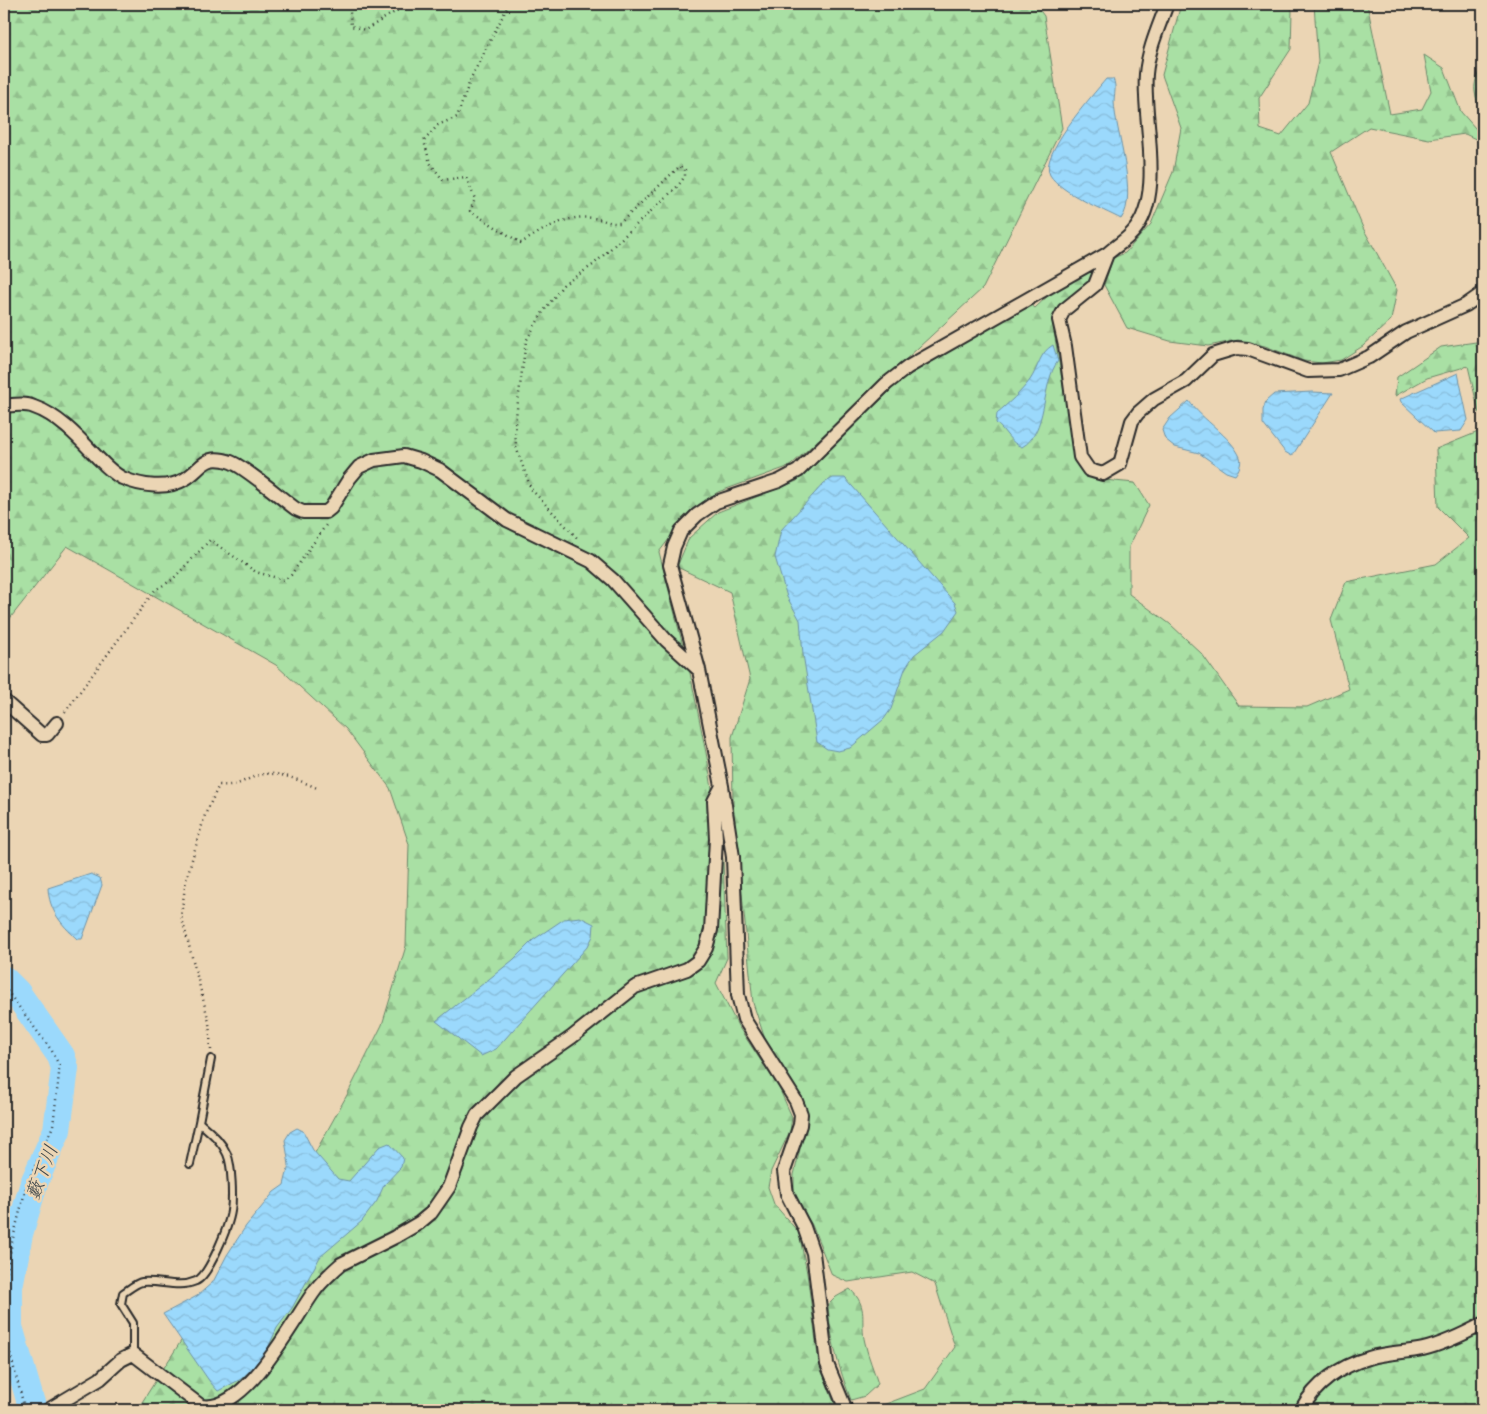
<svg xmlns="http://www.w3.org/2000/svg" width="1487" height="1414" font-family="Dekko,'Klee One',sans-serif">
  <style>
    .forest { fill: url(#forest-firs); stroke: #6a8668 }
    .water { fill: url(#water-waves); stroke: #6e93a8 }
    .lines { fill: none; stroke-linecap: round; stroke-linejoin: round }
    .river { stroke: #9bd9fc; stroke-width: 28 }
    .service-casing { stroke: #2b2b2b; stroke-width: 10 }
    .minor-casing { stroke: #2b2b2b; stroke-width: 16 }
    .path { stroke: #2b2b2b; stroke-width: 2.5; stroke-dasharray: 1 4; stroke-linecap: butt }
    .service { stroke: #ebd5b4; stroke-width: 6 }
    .minor { stroke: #ebd5b4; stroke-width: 12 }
    .labels { text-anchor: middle; stroke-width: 5; stroke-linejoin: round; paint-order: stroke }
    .water-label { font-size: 19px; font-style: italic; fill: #3c454a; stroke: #ebd5b4 }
  </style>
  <defs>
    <pattern id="forest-firs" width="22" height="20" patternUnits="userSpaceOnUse" patternTransform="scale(1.25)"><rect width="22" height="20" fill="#a9e0a4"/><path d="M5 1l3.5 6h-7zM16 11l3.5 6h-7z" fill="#92c08d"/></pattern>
    <pattern id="water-waves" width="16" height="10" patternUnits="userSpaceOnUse" patternTransform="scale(1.25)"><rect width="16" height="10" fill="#9bd9fc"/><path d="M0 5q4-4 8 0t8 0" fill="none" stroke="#86bad8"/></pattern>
  </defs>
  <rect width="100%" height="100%" fill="#ebd5b4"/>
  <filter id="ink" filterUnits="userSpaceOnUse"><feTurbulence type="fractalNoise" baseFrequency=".02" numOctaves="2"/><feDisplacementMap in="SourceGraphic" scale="10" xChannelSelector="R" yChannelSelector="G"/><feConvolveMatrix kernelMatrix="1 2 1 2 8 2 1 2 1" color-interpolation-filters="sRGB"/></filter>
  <g filter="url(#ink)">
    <path class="forest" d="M4 4H1035L1044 16 1062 128 983 288 790 466 718 492 692 509 659 552 690 673 708 763 723 860 727 958 716 983 738 1026 779 1088 792 1117 790 1131 771 1171 768 1187 774 1204 799 1233 807 1273 819 1364 837 1410H137L225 1272 295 1189 347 1095 382 1025 406 946 409 844 390 788 346 729 276 665 67 546 4 626Z
      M1181 4H1289L1292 11 1291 49 1259 98 1260 129 1281 136 1308 103 1318 62 1314 4H1367L1390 114 1422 109 1431 91 1424 55 1444 68 1461 112 1483 137 1482 142 1465 134 1429 139 1369 127 1331 152 1363 228 1397 290 1391 320 1363 346 1341 360 1322 363 1304 361 1265 346 1238 340 1208 346 1170 341 1127 328 1104 285 1113 258 1125 253 1151 224 1173 172 1181 128 1162 75Z
      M1483 62V113C1471 90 1473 85 1483 62Z
      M1096 267 1094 279 1061 306 1054 316 1053 326 1075 457 1086 474 1093 479 1135 483 1149 505 1129 547V594L1170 624 1202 654 1239 706 1307 707 1349 689 1331 620 1346 582 1436 564 1469 538 1438 507 1436 449 1483 430V1408L1470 1410H870L925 1389 955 1347 935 1284 912 1272 848 1282 832 1275 812 1225 794 1196V1175L807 1118 801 1096 766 1042 753 1003 733 804 732 737 750 679 730 592 677 567 689 538 718 512 797 481 901 380 1030 304 1035 308 1052 292Z
      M1483 341V413H1479L1468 366 1427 378 1395 396 1397 377 1441 347Z
      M850 1289C870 1308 859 1320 865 1343 868 1357 874 1370 878 1384L865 1396 851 1400C839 1368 830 1339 828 1305L836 1297Z"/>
    <path class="water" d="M1106 79H1113C1117 87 1114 94 1114 102 1115 130 1139 196 1121 219 1102 209 1061 193 1050 175 1038 155 1093 95 1106 79Z
      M1053 345 1058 361C1041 383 1048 433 1022 447 1010 443 1006 431 996 423L997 413C1009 403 1021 392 1030 380 1039 367 1039 353 1053 345Z
      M1458 373 1468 420 1461 431 1434 433 1401 402 1400 399Z
      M1312 392 1333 393 1292 456 1285 452 1263 424V410L1266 401 1274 394Z
      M1189 401C1202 420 1231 436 1240 457 1242 463 1239 470 1235 475L1226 472 1199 453 1175 447 1165 439 1162 430 1170 418Z
      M833 478H845L955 603 958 611 944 631 914 655 905 669 891 709 884 719 850 748 838 751 827 749 817 742 803 654 800 620 787 597 775 557 781 530 824 483Z
      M91 874 100 878 102 885 82 939H77C61 924 49 910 48 888Z
      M580 917 594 924 593 936 588 946 496 1049 481 1056 436 1021 513 960 533 940 564 919Z
      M297 1128 303 1131 313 1150 338 1179 349 1181 379 1147 389 1143 403 1158 401 1167 384 1185 377 1201 362 1221 320 1257 292 1308 277 1328 267 1350 252 1369 241 1379 218 1391 210 1382 163 1314 197 1296 213 1282 227 1255 246 1226 274 1192 284 1185 289 1165 285 1140 290 1132Z"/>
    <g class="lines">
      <path class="river" d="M4 980 17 993 61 1056 65 1068 57 1130 34 1183 19 1234 9 1287V1327L33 1410"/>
      <defs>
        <path id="service" d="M190 1164 199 1122
          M133 1354V1323L121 1304 123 1293C128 1290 136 1283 142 1282 160 1280 178 1289 196 1281 209 1276 229 1225 231 1211 233 1198 232 1165 227 1154 221 1140 210 1132 199 1122L211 1059"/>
        <path id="minor" d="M1107 254 1095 285 1064 310 1059 320 1065 346 1080 457 1089 470 1103 474 1120 464 1132 421 1138 413 1154 399 1186 381 1213 355 1236 348 1248 349 1308 371 1339 370 1369 357 1406 332 1466 305 1483 293
          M4 406C14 405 25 403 34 407 58 415 79 438 96 456 104 464 112 473 122 478 141 486 167 490 185 479 203 468 204 453 231 462 245 467 282 499 296 509L303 512H326L331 508 349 479 359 467 374 460 404 456 421 461 440 470 507 520 591 561 613 580 666 640 699 670
          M4 701 42 735H47L57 723
          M48 1410 100 1379 121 1360 133 1354 201 1406C247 1414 294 1318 316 1289 324 1279 332 1272 341 1264L395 1237 419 1223 431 1213 449 1187 471 1127 477 1115 516 1076 572 1037 635 987 687 969 698 961 706 948 711 930 716 839 714 801 722 786
          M846 1410 827 1364 813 1253 804 1227 787 1194 784 1171 800 1125 801 1114 796 1101 744 1019 738 995 733 857 722 786 699 670 670 565 674 547 681 531 697 515 716 502 779 481 798 471 886 384 908 367 1107 254C1115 247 1126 240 1133 232 1166 195 1142 118 1146 74 1148 50 1159 26 1167 4
          M1301 1410C1315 1384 1340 1366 1369 1358 1386 1352 1405 1353 1423 1349 1444 1344 1464 1334 1483 1324"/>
      </defs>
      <use href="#service" class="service-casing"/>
      <use href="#minor" class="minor-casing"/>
      <path class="path" d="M355 4 350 12 351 26 365 30 408 4
        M509 4 471 78 457 117 438 125 424 141 430 163 443 180 466 177 475 199 470 211 521 243C543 230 566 214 593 218 603 219 609 224 620 223L680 166 685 170V176L678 186 593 265 563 285 543 312 526 341 515 424 516 447 531 489 578 539
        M65 712 155 590 172 580 210 540 256 572 284 580 291 575 326 525
        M4 987 52 1051 59 1065V1074L53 1126 27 1184 12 1242 4 1288
        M211 1050 209 1022 181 915 186 880 205 815 219 785C239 786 238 783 256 776 276 769 298 780 317 788
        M4 1319 7 1342 25 1410"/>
      <use href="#service" class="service"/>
      <use href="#minor" class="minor"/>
    </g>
  </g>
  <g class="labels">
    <g class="water-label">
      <text transform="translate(41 1172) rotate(-69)" y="7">藪下川</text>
    </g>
  </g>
  <rect width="1487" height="1414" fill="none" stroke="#ebd5b4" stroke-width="20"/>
  <rect x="10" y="10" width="1467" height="1394" fill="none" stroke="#2b2b2b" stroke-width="2" filter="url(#ink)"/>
</svg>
